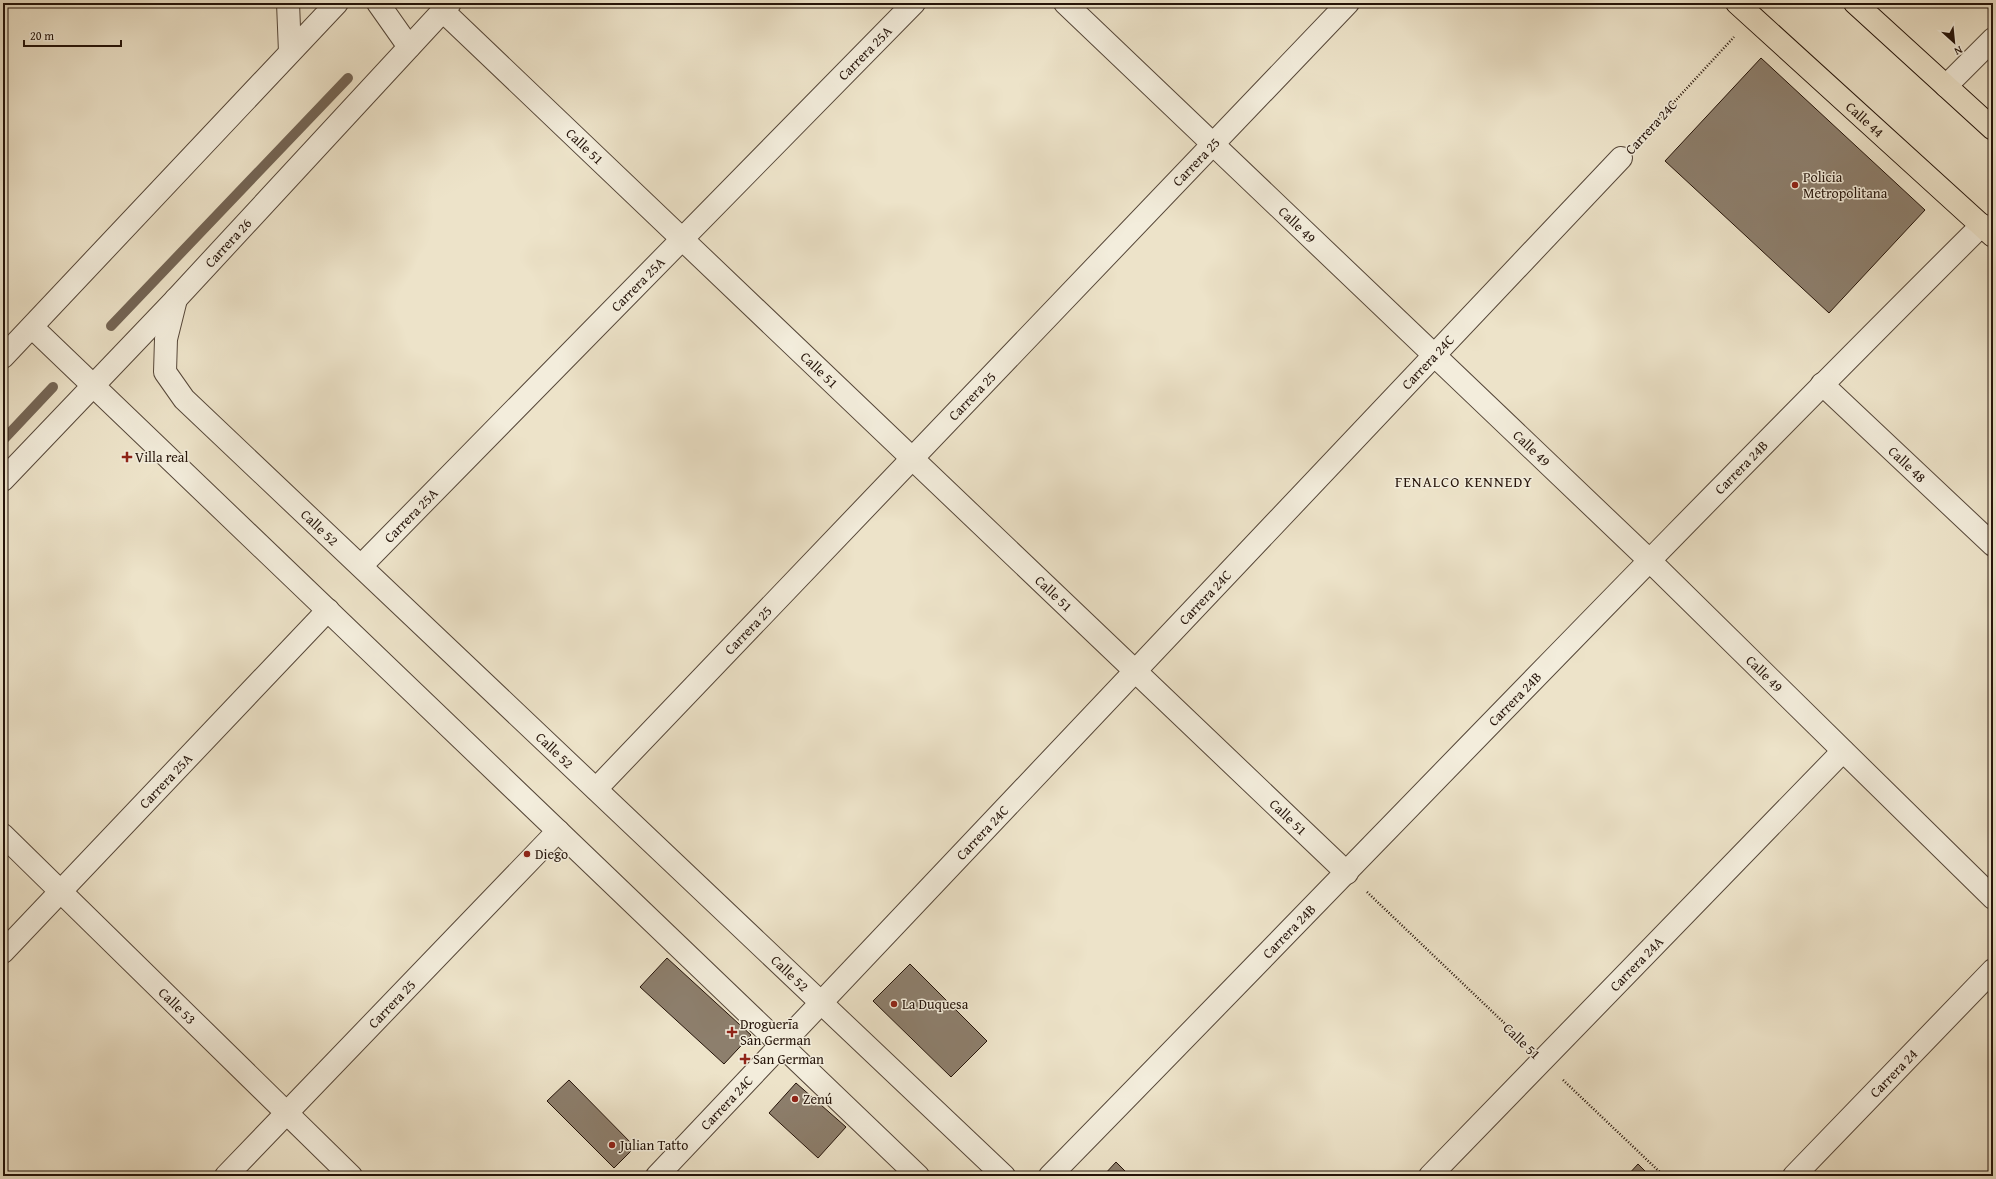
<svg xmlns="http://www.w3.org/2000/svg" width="1996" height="1179" font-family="'Gentium Book Plus',serif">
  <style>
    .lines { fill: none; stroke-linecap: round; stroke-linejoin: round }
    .stream { stroke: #746555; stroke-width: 10 }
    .building { fill: #8d7f6d; stroke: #241309 }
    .minor-casing { stroke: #564739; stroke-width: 24 }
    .major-casing { stroke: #241309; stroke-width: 24 }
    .path { stroke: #241309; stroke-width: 2.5; stroke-dasharray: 1 2; stroke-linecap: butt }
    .minor { stroke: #f3eddc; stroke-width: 22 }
    .major { stroke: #ede3c9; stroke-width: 22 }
    .poi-dot { fill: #8f2418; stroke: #f3eddc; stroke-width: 1.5 }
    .labels { text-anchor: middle; stroke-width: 3; stroke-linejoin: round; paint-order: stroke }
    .street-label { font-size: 14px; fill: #241309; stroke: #f3eddc }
    .poi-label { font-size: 14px; fill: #241309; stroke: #f3eddc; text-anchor: start }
    .neighbourhood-label { font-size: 15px; letter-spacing: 1px; fill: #241309; stroke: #f3eddc }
  </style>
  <rect width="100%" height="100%" fill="#ede3c9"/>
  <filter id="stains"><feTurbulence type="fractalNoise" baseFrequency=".005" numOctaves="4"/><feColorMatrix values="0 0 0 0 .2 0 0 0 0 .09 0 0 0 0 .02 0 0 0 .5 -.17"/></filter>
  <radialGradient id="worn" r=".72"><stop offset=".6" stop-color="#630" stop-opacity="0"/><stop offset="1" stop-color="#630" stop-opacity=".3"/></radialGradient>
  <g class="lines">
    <path class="stream" d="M111 326 348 78
      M3 440 53 387"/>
  </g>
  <path class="building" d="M1761 58 1925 210 1829 313 1665 161Z
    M667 958 751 1035 724 1064 640 987Z
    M910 964 987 1041 951 1077 873 1001Z
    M569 1080 635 1147 614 1168 547 1101Z
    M796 1083 846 1127 818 1158 769 1113Z
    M1116 1162 1130 1176H1103Z
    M1638 1164 1650 1176H1627Z
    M889 1171 895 1176H885Z"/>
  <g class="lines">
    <defs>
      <g id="minor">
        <path d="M288 3 290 52"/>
        <path d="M378 3 409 47"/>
        <path id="s1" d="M1065 3 1649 560 1993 898"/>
        <path id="s2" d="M443 11 1347 873"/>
        <path d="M1946 86 1993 39"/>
        <path id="s3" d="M176 299 166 339 165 372 184 399 1004 1176"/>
        <path d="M32 327 918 1176"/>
        <path d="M3 357 337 3"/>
        <path id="s4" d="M1822 384 1993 545"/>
        <path id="s5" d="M3 480 176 299 450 3"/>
        <path id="s6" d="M361 566 914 3"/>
        <path id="s7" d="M596 789 1348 3"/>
        <path id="s8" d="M3 835 351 1176"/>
        <path id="s9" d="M3 952 328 610"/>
        <path id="s10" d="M226 1176 558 831"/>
        <path id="s11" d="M657 1176 1621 158"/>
        <path id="s12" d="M1050 1176C1361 859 1667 538 1982 225"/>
        <path id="s13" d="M1430 1176 1843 751"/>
        <path id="s14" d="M1794 1176 1993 970"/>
      </g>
      <g id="major">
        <path id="s15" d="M1737 3 1993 236"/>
        <path d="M1855 3 1993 129"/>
      </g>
    </defs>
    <use href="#minor" class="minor-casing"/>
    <use href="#major" class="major-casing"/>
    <path class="path" d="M1640 139 1734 37
      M1367 892 1522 1040
      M1563 1080 1664 1176"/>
    <use href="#minor" class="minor"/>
    <use href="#major" class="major"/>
  </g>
  <g class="poi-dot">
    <circle cx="1795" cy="185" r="4"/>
    <path d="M125 451h4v4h4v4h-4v4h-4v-4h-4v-4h4z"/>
    <circle cx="527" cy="854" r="4"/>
    <circle cx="894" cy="1004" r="4"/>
    <path d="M730 1026h4v4h4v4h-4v4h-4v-4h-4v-4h4z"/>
    <path d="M743 1053h4v4h4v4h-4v4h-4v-4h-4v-4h4z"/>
    <circle cx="795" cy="1099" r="4"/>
    <circle cx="612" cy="1145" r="4"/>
  </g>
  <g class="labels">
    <g class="street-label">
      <text dy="5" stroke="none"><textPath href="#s6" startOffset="719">Carrera 25A</textPath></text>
      <text dy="5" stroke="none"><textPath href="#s15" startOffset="173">Calle 44</textPath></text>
      <text transform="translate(1651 127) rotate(-47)" y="5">Carrera 24C</text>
      <text dy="5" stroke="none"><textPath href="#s2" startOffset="196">Calle 51</textPath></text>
      <text dy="5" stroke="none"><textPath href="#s7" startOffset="868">Carrera 25</textPath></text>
      <text dy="5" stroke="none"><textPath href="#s1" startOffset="321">Calle 49</textPath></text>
      <text dy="5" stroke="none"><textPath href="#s5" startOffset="327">Carrera 26</textPath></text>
      <text dy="5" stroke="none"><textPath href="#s6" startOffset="395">Carrera 25A</textPath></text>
      <text dy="5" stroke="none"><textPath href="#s11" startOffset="1121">Carrera 24C</textPath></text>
      <text dy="5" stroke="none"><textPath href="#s2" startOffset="520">Calle 51</textPath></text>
      <text dy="5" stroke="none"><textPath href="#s7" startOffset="544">Carrera 25</textPath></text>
      <text dy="5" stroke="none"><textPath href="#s1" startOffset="645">Calle 49</textPath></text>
      <text dy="5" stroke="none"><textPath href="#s4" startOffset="117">Calle 48</textPath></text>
      <text dy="5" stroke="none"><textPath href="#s12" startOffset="990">Carrera 24B</textPath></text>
      <text dy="5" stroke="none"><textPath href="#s6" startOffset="71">Carrera 25A</textPath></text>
      <text dy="5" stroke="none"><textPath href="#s3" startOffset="294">Calle 52</textPath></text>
      <text dy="5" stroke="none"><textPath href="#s2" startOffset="844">Calle 51</textPath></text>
      <text dy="5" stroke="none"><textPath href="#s11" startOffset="797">Carrera 24C</textPath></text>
      <text dy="5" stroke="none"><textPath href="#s7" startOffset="220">Carrera 25</textPath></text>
      <text dy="5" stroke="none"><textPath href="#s1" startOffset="969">Calle 49</textPath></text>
      <text dy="5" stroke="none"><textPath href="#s12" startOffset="666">Carrera 24B</textPath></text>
      <text dy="5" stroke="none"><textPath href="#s3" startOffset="618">Calle 52</textPath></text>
      <text dy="5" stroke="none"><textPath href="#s9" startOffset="236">Carrera 25A</textPath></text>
      <text dy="5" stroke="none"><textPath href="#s2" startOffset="1168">Calle 51</textPath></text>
      <text dy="5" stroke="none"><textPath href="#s11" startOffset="473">Carrera 24C</textPath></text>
      <text dy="5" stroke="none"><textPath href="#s12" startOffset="342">Carrera 24B</textPath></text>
      <text dy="5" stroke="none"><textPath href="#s13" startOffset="296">Carrera 24A</textPath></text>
      <text dy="5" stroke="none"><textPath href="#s3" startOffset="942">Calle 52</textPath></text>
      <text dy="5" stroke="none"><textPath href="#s10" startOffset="239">Carrera 25</textPath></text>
      <text dy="5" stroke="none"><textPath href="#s8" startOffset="244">Calle 53</textPath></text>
      <text transform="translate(1522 1041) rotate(44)" y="5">Calle 51</text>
      <text dy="5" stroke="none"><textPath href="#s14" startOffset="143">Carrera 24</textPath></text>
      <text dy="5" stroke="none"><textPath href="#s11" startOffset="101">Carrera 24C</textPath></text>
    </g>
    <g class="poi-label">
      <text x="1803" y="182">Policia<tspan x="1803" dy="16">Metropolitana</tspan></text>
      <text x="135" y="462">Villa real</text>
      <text x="535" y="859">Diego</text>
      <text x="902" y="1009">La Duquesa</text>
      <text x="740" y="1029">Droguerīa<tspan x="740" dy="16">San German</tspan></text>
      <text x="753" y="1064">San German</text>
      <text x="803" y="1104">Zenú</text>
      <text x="620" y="1150">Julian Tatto</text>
    </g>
    <g class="neighbourhood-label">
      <text x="1464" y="487">FENALCO KENNEDY</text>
    </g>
  </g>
  <rect width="1996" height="1179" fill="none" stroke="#ede3c9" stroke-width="16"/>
  <rect x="4" y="4" width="1988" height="1171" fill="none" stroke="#241309" stroke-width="2"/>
  <rect x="8" y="8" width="1980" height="1163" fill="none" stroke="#241309"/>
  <g transform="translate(1954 42) rotate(153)" stroke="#f3eddc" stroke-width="3" paint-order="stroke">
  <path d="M0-3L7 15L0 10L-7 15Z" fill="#241309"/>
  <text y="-6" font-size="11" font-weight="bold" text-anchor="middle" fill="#241309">N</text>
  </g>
  <path d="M24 40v6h97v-6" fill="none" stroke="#241309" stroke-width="2"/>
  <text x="30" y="40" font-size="12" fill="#241309" stroke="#f3eddc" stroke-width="3" paint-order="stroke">20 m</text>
  <rect width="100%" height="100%" filter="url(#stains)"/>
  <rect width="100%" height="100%" fill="url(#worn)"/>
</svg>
